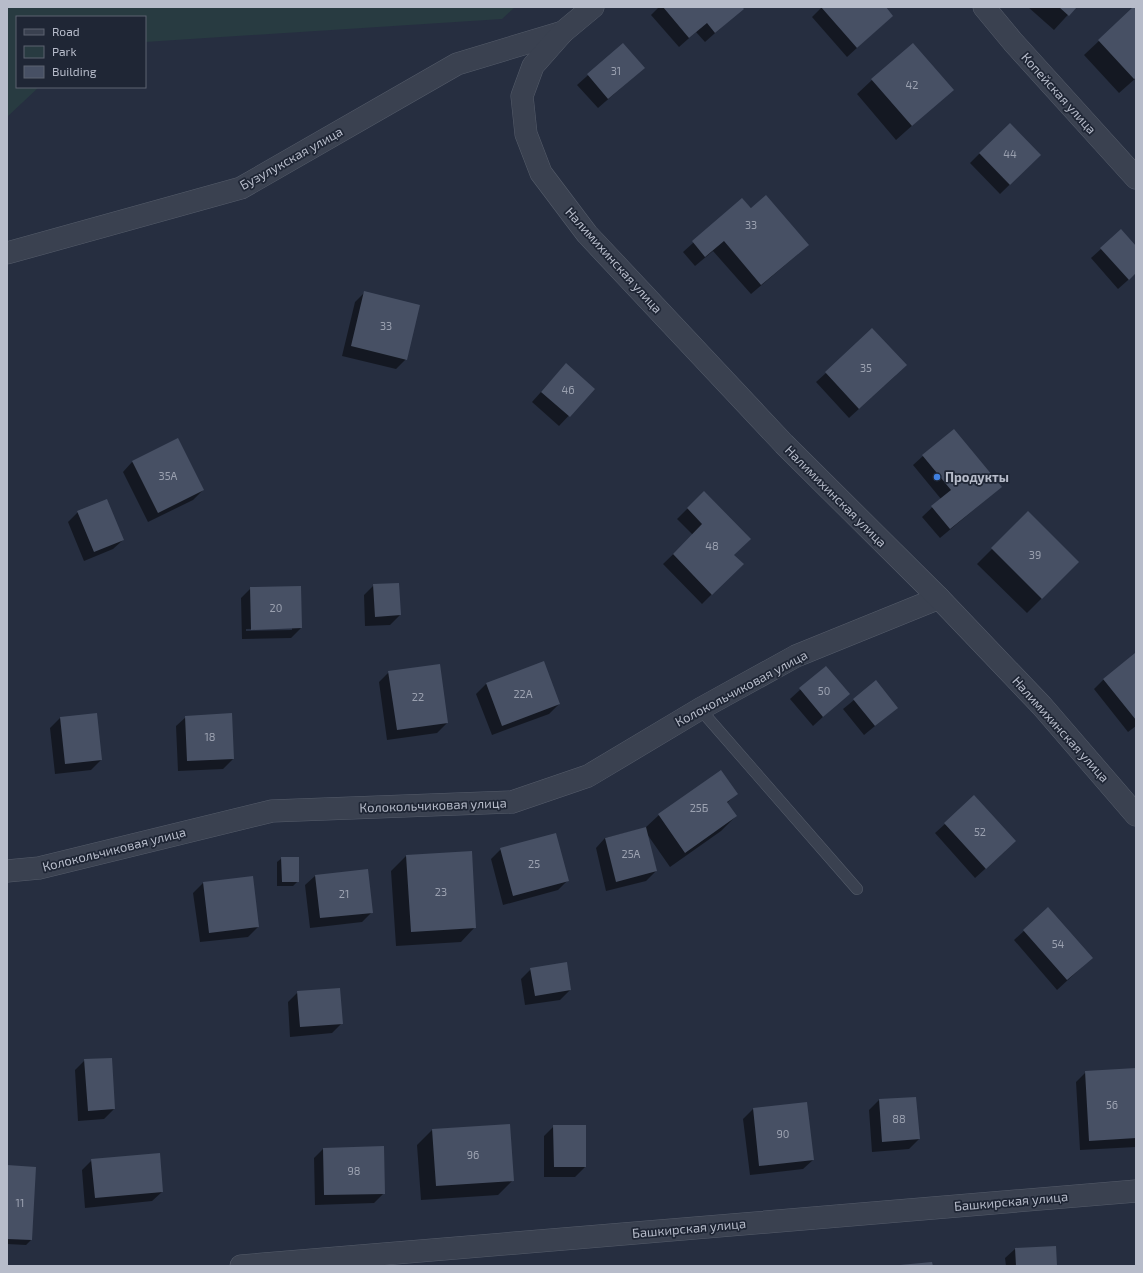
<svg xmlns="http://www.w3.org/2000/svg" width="1143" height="1273" font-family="'Exo 2',sans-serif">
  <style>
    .green { fill: #283b41 }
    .shadow { fill: #0007; fill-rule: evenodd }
    .building { fill: #475064 }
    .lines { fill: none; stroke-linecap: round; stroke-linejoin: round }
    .service-casing { stroke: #555c6a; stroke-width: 12 }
    .minor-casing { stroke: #555c6a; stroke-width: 23 }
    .tertiary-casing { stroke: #555c6a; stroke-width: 23 }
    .service { stroke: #3a4150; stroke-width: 11 }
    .minor { stroke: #3a4150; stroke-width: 22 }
    .tertiary { stroke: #3a4150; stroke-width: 22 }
    .shop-dot { fill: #3f7fe0; stroke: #1f2635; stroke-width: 1.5 }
    .labels { text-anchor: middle; stroke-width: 3.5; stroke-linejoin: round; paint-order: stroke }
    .number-label { font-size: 11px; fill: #9ba1b0 }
    .street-label { font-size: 13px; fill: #b7bcca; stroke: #1f2635 }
    .poi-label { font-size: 13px; font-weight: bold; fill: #b7bcca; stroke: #1f2635; text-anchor: start }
  </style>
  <rect width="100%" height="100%" fill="#262e40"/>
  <path class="green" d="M7 7H515L502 19 145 42V17H17V87H39L7 117Z"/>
  <path class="shadow" d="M659 7H741L732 18 705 42 696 32 679 47 651 15Z
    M822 7H884L892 16 847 57 812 17Z
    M1028 7H1075L1054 30Z
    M1135 7 1136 78 1119 93 1084 55Z
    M623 44 644 68 598 108 577 85Z
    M872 80 952 90 896 140 857 94Z
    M980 153 1030 165 1000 194 970 163Z
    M742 199 798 254 751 294 713 251 695 266 683 252Z
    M1136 248V273L1118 289 1091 258 1101 249Z
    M365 292 406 359 396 369 342 356 355 302Z
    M566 364 594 389 559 426 532 402Z
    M826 373 896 375 849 418 816 382Z
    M923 456 1001 487 940 538 922 517 941 499 913 465Z
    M132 462 203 490 193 500 148 522 123 472Z
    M704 492 733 555 742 564 702 604 663 564 693 535 677 519Z
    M78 512 123 540 113 549 84 561 68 522Z
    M1028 513 1078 562 1027 613 977 564Z
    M374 585 400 615 390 625 365 626 364 595Z
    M251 588 301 628 291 638 242 639 241 598ZM292 628V630L246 631V629Z
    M1136 656V726L1128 732 1094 689 1104 679Z
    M543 663 559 704 549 714 492 735 476 694 486 684Z
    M439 665 447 723 437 733 387 740 379 682 389 672Z
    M825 667 848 694 813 726 790 699Z
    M876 682 897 708 864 735 843 709Z
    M186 717 233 759 223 769 178 771 176 726Z
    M60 718 101 760 91 770 55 774 50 728Z
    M736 794 727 803 736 816 721 831 670 867 647 834 656 871 646 881 606 891 596 848 605 838 645 828 659 815Z
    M945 824 1005 851 975 878 935 833Z
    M501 849 568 880 558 890 503 905 491 859Z
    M406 856 475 927 461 942 396 946 391 871Z
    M282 858 298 881 293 886H277V862Z
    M315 876 372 912 362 922 310 928 305 885Z
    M203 883 258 927 248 937 200 942 193 893Z
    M1048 909 1082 967 1057 990 1014 940Z
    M531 969 570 990 560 1000 525 1005 521 979Z
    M298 992 342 1023 332 1033 290 1037 288 1002Z
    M85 1060 114 1109 104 1119 78 1121 75 1070Z
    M1136 1069V1147L1080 1150 1076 1082 1086 1072Z
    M879 1100 919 1139 909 1149 872 1152 869 1110Z
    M753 1109 813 1160 803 1169 750 1175 743 1119Z
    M554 1126 585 1167 575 1177H544V1136Z
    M432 1130 513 1180 498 1195 421 1200 417 1145Z
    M323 1149 384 1193 374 1203 315 1205 314 1158Z
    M92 1160 162 1192 152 1201 85 1208 82 1170Z
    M7 1166 31 1240 26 1245 7 1244Z
    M1015 1249 1056 1266H1006L1005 1258Z"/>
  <path class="building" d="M663 7H742L744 9 715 33 707 23 689 38Z
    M821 7H886L893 16 857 48Z
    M1059 7H1077L1069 16Z
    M1133 7H1136V78L1134 79 1098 40Z
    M623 43 645 68 608 99 587 74Z
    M913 43 954 90 912 126 871 79Z
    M1010 123 1041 155 1010 185 979 153Z
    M766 195 809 245 761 285 724 241 705 257 692 241 742 198 751 208Z
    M1121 229 1136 246V273L1129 280 1100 248Z
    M364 291 420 305 407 360 351 346Z
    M872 328 907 365 859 409 825 372Z
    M566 363 595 389 570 417 541 392Z
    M954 429 1002 487 950 529 931 506 951 490 922 455Z
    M178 438 204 490 158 513 132 461Z
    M704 491 751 539 734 555 744 564 712 595 673 554 702 524 687 508Z
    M107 499 124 540 94 552 77 511Z
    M1028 511 1079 562 1042 599 991 548Z
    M399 583 401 615 375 617 373 584Z
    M301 586 302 628 251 630 250 587Z
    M1135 653 1136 654V720L1103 679Z
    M544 661 560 704 502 726 486 683Z
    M440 664 448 723 397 730 388 671Z
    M826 666 850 694 823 717 799 688Z
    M876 680 898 708 875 726 853 699Z
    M97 713 102 760 65 764 60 717Z
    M232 713 234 759 187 761 185 716Z
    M721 770 738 794 727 802 737 816 685 853 658 814Z
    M974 795 1016 841 986 869 944 823Z
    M646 827 657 871 616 882 605 838Z
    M556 833 569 881 513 896 500 848Z
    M472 851 476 928 411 932 406 855Z
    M281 857H299V882H282Z
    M368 869 373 913 320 918 315 875Z
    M253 876 259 927 209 933 203 882Z
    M1048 907 1093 958 1067 980 1023 930Z
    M567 962 571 990 535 996 530 968Z
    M340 988 343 1024 300 1027 297 991Z
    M112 1058 115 1109 88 1111 84 1059Z
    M1136 1068V1138L1089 1141 1085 1071Z
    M916 1097 920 1139 882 1142 879 1099Z
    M807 1102 814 1160 759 1166 753 1108Z
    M510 1124 514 1181 436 1186 432 1129Z
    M553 1125H586V1167H554Z
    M384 1146 385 1194 324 1195 323 1148Z
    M160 1153 163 1192 95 1198 91 1159Z
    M7 1165 36 1167 32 1240 7 1239Z
    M1056 1246 1057 1266H1016L1015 1248Z
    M932 1262 933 1266H900V1265Z"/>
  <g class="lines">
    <defs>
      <path id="service" d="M700 709 857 889"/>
      <path id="minor" d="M984 7 1013 42 1136 178
        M7 253 241 188 457 64 563 32
        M7 871 39 868 272 811 512 802 588 776 700 709 796 656 939 598
        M241 1266 1136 1191"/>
      <path id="tertiary" d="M593 7 563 32 533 66 522 96 526 134 541 173 587 234 784 444 939 598 1042 706 1136 815"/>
    </defs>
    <use href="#service" class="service-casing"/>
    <use href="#minor" class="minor-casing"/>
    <use href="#tertiary" class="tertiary-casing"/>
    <use href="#service" class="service"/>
    <use href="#minor" class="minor"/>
    <use href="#tertiary" class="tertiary"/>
  </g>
  <circle class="shop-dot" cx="937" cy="477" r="4"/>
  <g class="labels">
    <g class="number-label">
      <text x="616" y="75">31</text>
      <text x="912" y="89">42</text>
      <text x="1010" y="158">44</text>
      <text x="751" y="229">33</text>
      <text x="386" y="330">33</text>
      <text x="866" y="372">35</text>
      <text x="568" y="394">46</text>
      <text x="168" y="480">35А</text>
      <text x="712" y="550">48</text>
      <text x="1035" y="559">39</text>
      <text x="276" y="612">20</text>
      <text x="824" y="695">50</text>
      <text x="523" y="698">22А</text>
      <text x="418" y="701">22</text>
      <text x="210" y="741">18</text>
      <text x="699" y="812">25Б</text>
      <text x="980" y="836">52</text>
      <text x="631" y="858">25А</text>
      <text x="534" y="868">25</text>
      <text x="441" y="896">23</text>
      <text x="344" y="898">21</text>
      <text x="1058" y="948">54</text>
      <text x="1112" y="1109">56</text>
      <text x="899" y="1123">88</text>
      <text x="783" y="1138">90</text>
      <text x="473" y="1159">96</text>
      <text x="354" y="1175">98</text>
      <text x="20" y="1207">11</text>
    </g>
    <g class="street-label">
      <text transform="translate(1059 93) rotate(48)" y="5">Копейская улица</text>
      <text transform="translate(291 158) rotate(-29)" y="5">Бузулукская улица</text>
      <text transform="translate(614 260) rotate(48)" y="5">Налимихинская улица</text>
      <text transform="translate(836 496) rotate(45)" y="5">Налимихинская улица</text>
      <text transform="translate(741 688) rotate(-28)" y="5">Колокольчиковая улица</text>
      <text transform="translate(1061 729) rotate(48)" y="5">Налимихинская улица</text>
      <text transform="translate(433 805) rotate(-2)" y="5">Колокольчиковая улица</text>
      <text transform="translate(114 849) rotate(-14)" y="5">Колокольчиковая улица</text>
      <text transform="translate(1011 1201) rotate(-5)" y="5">Башкирская улица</text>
      <text transform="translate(689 1228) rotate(-5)" y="5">Башкирская улица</text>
    </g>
    <g class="poi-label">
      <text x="945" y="482">Продукты</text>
    </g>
  </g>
  <rect width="1143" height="1273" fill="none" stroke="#b7bcca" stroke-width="16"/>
  <rect x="16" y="16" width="130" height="72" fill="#1f2635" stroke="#5c6271"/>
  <rect x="24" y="29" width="20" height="6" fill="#3a4150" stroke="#5c6271"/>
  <text x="52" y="36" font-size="12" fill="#b7bcca">Road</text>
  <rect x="24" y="46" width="20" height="12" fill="#283b41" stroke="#5c6271"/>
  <text x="52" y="56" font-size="12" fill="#b7bcca">Park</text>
  <rect x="24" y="66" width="20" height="12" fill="#475064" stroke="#5c6271"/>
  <text x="52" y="76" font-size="12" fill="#b7bcca">Building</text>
</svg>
